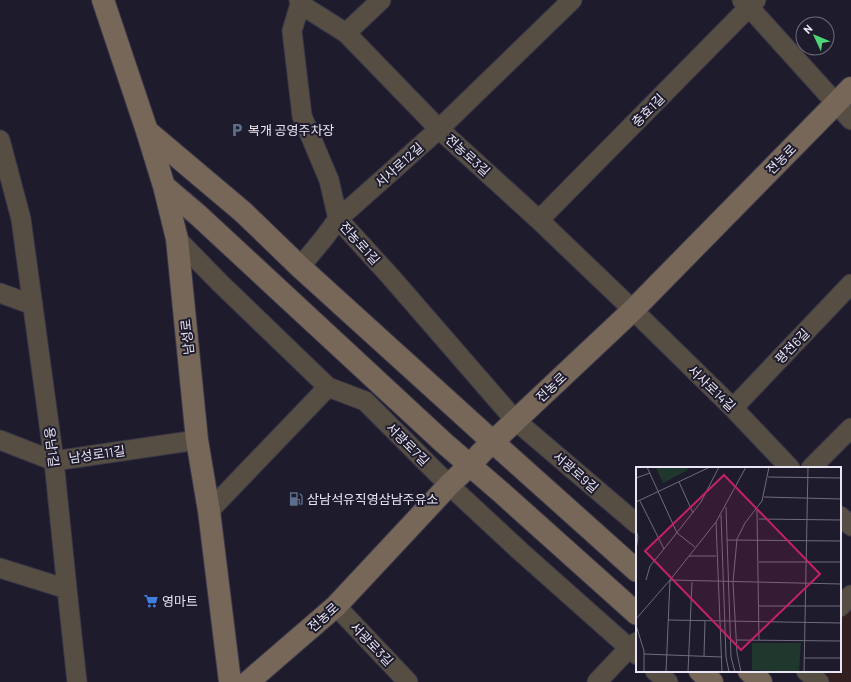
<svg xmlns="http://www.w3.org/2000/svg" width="851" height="682" font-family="Barlow,'Noto Sans KR',sans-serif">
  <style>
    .education { fill: #321f1f }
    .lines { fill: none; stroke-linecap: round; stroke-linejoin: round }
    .street-casing { stroke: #3a3749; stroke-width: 21 }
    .secondary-casing { stroke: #3a3749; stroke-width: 24 }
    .street { stroke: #564d43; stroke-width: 19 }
    .secondary { stroke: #766758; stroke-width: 22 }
    .labels { text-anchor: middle; stroke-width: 4; stroke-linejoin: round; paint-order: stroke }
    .street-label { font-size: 13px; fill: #e8e6f3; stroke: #1e1b2d }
    .poi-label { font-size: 13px; fill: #e8e6f3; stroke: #1e1b2d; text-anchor: start }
    .inset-road { fill: none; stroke: #6f6c7c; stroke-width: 1 }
    .view { fill: #c42263; fill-opacity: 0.15; stroke: #c42263; stroke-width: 2 }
    .inset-edge { fill: none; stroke: #e8e6f3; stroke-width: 2 }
  </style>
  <rect width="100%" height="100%" fill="#1e1b2d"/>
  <path class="education" d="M851 595V682H819L806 671H840V607Z"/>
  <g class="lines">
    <defs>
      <path id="street" d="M299 0 300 4 292 31 302 116 329 180 338 219 390 276 515 420 637 524
        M742 0 749 7 851 120
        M300 4 346 33 439 129 539 220 633 310 733 408 790 468
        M346 33 381 0
        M0 140 21 219 54 461 67 589 0 568
        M539 220 756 0
        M177 239 220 283 328 387 365 401 449 485 520 551 637 655
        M300 267 324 238 338 219 439 129 572 0
        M0 293 33 305
        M733 408 851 284
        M0 440 54 461 197 440
        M811 468 851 428
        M209 511 328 387
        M840 516 851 526
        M67 589 77 682
        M336 606 408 682
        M840 607 851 595
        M655 671 668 682
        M806 671 819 682
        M597 682 629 648 637 642"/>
      <path id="secondary" d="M103 0 147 131 164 186 177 239 197 440 209 511 230 682
        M147 131 243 212 300 267 493 442 637 571
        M164 186 198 215 444 443 502 493 637 614
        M700 671 712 682
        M749 671 761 682
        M248 682 336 606 449 485 470 465 482 452 633 310 851 88"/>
    </defs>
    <use href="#street" class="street-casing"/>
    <use href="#secondary" class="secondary-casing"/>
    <use href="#street" class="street"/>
    <use href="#secondary" class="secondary"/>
  </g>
  <defs>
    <symbol id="parking-bare" viewBox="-9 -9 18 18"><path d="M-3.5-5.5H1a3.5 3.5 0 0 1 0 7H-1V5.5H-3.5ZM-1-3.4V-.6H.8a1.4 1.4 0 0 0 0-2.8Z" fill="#5c6f8a" stroke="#1e1b2d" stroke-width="2.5" paint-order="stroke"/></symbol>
    <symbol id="fuel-bare" viewBox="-9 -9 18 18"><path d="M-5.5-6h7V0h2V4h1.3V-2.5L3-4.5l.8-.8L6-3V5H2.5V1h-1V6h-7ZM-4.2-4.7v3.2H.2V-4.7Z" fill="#5c6f8a" stroke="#1e1b2d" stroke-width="2.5" paint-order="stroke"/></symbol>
    <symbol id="supermarket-bare" viewBox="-9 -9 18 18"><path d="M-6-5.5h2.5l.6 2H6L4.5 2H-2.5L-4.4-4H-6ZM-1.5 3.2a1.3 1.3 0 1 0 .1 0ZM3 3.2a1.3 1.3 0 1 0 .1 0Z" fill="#3f7fe0" stroke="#1e1b2d" stroke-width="2.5" paint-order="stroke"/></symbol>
  </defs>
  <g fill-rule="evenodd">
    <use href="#parking-bare" x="227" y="120" width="20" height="20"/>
    <use href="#fuel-bare" x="286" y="489" width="20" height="20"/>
    <use href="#supermarket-bare" x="141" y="591" width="20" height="20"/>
  </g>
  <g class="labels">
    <g class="street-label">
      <text transform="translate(648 110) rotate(-45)" y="5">충효1길</text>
      <text transform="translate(468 155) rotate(42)" y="5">전농로3길</text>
      <text transform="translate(781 159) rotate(-45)" y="5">전농로</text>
      <text transform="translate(399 165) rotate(-42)" y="5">서사로12길</text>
      <text transform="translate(360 243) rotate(48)" y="5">전농로1길</text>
      <text transform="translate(187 337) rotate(-96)" y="5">남성로</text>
      <text transform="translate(792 346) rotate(-46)" y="5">평전6길</text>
      <text transform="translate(551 387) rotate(-43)" y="5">전농로</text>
      <text transform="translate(712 388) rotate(44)" y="5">서사로14길</text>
      <text transform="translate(408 444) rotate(45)" y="5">서광로7길</text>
      <text transform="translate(52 447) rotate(83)" y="5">용남1길</text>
      <text transform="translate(97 454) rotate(-8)" y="5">남성로11길</text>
      <text transform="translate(576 472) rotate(41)" y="5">서광로9길</text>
      <text transform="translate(323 617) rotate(-42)" y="5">전농로</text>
      <text transform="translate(372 644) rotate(46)" y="5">서광로3길</text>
    </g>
    <g class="poi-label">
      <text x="248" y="135">복개 공영주차장</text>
      <text x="307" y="504">삼남석유직영삼남주유소</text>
      <text x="162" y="606">영마트</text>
    </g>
  </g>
  <g transform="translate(636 467)">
    <rect width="205" height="205" fill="#1e1b2d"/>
    <path d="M51 0 52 3 27 16 20 1ZM116 176H165L163 205 116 203Z" fill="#1f372c"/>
    <path class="inset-road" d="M11 0 41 66 59 80M132 10 205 11M0 11 14 6M43 15 57 46M128 30 205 32M4 34 28 82 65 35 83 0M0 35 74 0M90 40 95 190 99 205M121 43 123 173M85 48 90 190 93 205M123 52 205 53M80 55 86 205M0 63 2 70 0 83M91 73 205 74M53 89H80M123 95H205M10 113 14 99 28 82M123 139H205M0 152 34 113 205 117M32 153 205 156M0 158 8 184V205M101 173 205 174M8 187 86 190M68 189 69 154M168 191H205M30 205 34 113 80 55 110 0M52 205 56 115M105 205 101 186 97 115 101 72 109 56 126 34 133 0M168 205 172 0"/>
    <path class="view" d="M88 8 184 107 105 183 9 84Z"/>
    <rect width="205" height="205" class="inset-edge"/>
  </g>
  <g transform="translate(815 36) rotate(314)"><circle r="19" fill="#1e1b2d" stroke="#6f6c7c"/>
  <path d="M0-3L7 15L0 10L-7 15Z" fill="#4ed676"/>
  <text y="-6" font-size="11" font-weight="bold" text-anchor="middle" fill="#e8e6f3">N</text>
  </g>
</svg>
